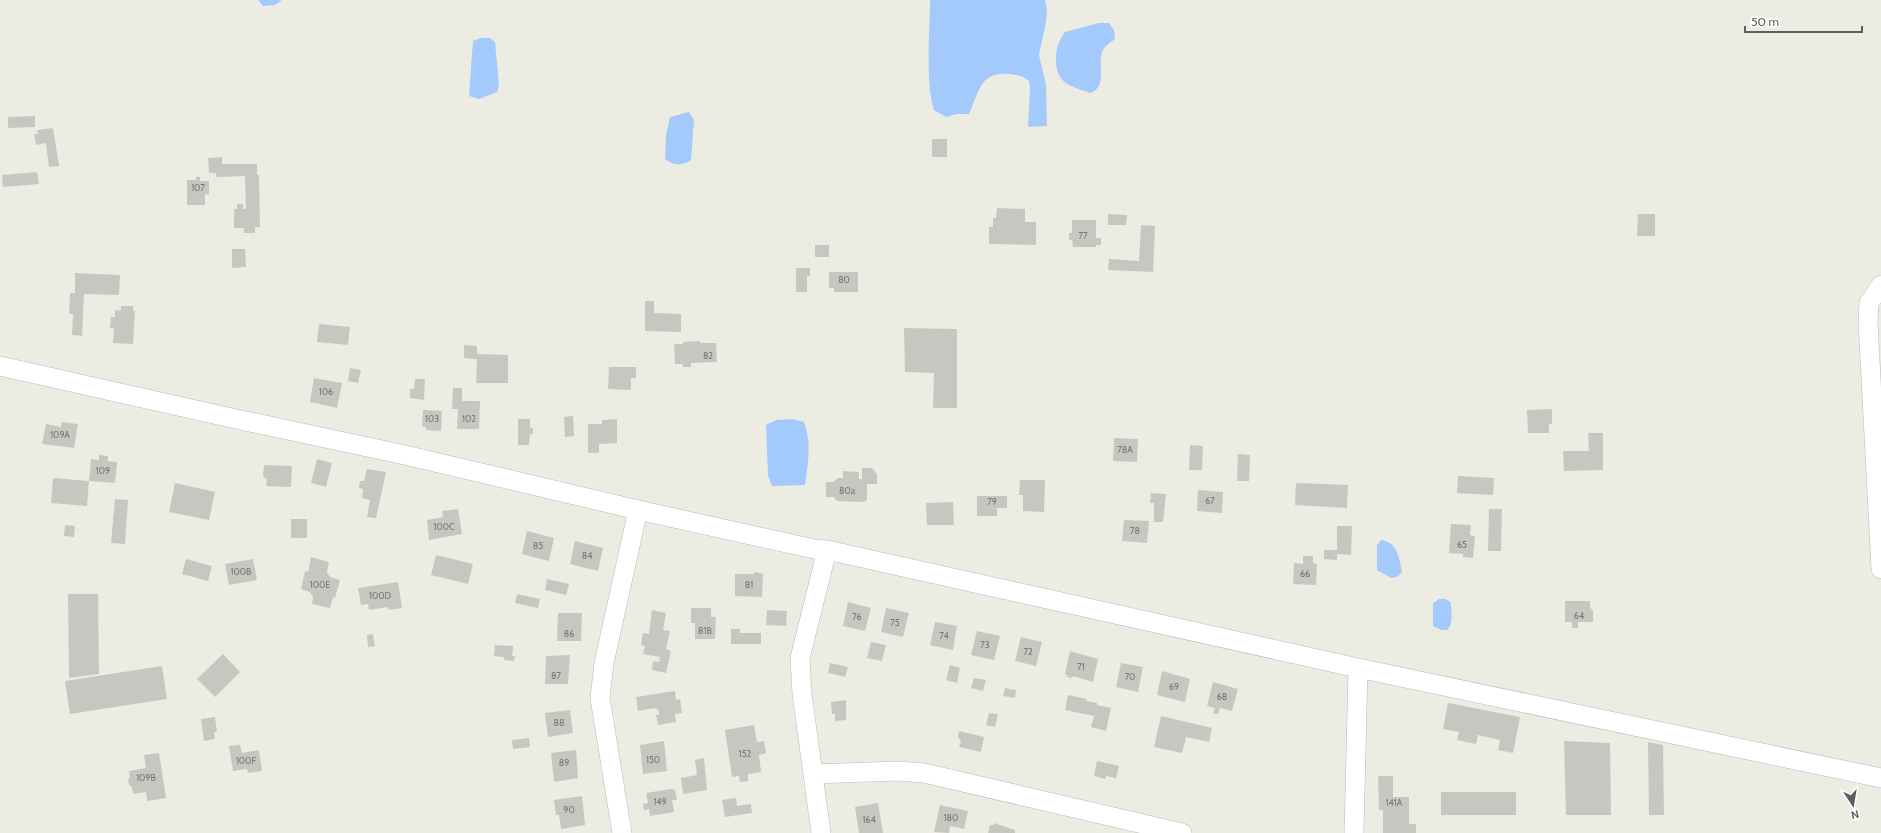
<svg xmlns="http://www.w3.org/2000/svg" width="1881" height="833" font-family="Cabin,sans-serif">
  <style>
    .water { fill: #a4cafc }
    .building { fill: #c8c6c0 }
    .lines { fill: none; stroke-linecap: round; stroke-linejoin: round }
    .street-casing { stroke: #b8b9be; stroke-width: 20 }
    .street { stroke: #fff; stroke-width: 19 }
    .labels { text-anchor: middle; stroke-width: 4; stroke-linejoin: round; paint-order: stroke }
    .number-label { font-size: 9px; fill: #76777a }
  </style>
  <rect width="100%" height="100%" fill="#edece3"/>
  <path class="water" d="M258 0H282L275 5 263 6Z
    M930 0H1045L1047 9 1046 22 1039 55 1046 85 1047 126 1028 127 1030 89 1029 81C1022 76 1017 75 1009 74 980 71 979 92 969 114H957L946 117 934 110C925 81 930 32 930 0Z
    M1099 23H1109L1114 30 1115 39C1111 42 1105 46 1103 50 1096 63 1109 87 1090 93 1071 86 1056 84 1056 60 1056 48 1058 42 1065 32Z
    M481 38H490L495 42 499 85 497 92 479 99 469 96 473 41Z
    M689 112 694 120 691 160C682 166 674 166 665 159L666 135 670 117Z
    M793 419 804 422C812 443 808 464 805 485L772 486 768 476 766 425 776 420Z
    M1381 540C1398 542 1399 558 1402 572L1397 577 1391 578 1377 570V545Z
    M1439 599H1446L1451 603C1451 612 1454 623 1447 630H1441L1433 626V603Z"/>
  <path class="building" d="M35 116V127L8 128V117Z
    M53 128 59 166 49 167 46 143 36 145 34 134H38L37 130Z
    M932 139H947V157H932Z
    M222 157V164H257V175H259L260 227H255V233H244V228H234V209H237V204H243V209H246L245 176 216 177V173H209L208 158Z
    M37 172 39 184 3 187 2 175Z
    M196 177H200V181H209V195L205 194V205H187V180H196Z
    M997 208 1025 209V222H1036V245L989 244V227H993V218H996Z
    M1108 214 1127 215 1126 225H1108Z
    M1638 214H1655V236H1637Z
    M1072 220H1096V238H1101V245H1096V247H1073L1072 240H1069V233H1072Z
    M1141 225 1155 226 1153 272 1108 270 1109 259 1139 261Z
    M815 245H829V257H815Z
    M232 249H245L246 267 232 268Z
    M796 268H810V276H807V292H796Z
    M829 272H858V292H834V288H829Z
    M75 273 120 275 119 295 84 294 82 336 72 335 73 314H69L70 293H75Z
    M645 301H654V313L681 314V332L645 331Z
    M121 306H133V311H135L133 344 113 343 114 328H110L111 317H115V310L121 311Z
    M319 324 350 327 348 345 317 342Z
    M904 328 957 329V408H933L934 373 905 372Z
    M700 341V343H716L717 362 691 363V367H683V364H675L674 344H683V342Z
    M464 345 477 346V354L508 355V383H476L477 359 464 358Z
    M609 367H636V378H631V390L608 389Z
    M350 368 361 370 358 383 348 381Z
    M314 378 342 383 337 408 310 402Z
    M415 379H425L424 400 410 398V389H414Z
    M453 388H462V401H480L479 429H457L458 409H452Z
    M1552 409V424H1549V433H1528L1527 410Z
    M423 410 442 411 441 431 426 430V427L422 426Z
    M573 416 574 436 565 437 564 417Z
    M518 419H530V428H533V434H530L529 445H518Z
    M617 419V443L599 444V453H588V424H602V420Z
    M62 422 78 424 74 448 42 444 46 424 61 427Z
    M1588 433H1603V470L1564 471 1563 451H1589Z
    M1114 438 1138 439 1137 462 1113 461Z
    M1190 445 1203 446 1202 470H1189Z
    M1238 454 1250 455 1249 481H1237Z
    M99 455 108 456V461L117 462 115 483 89 481 87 506 51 503 53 478 89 481 91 459 99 460Z
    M317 459 332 463 326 487 311 483Z
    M264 465 292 466 291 487 266 486 267 480 263 476Z
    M862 468H872L877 474V484H867V500L863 502 837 501 834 497H826V482H833L838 478H843V471L859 472V479H862Z
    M367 469 386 472 376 518 367 517 370 500 362 498 363 489 359 488 360 481H364Z
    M1458 476 1494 478 1493 495 1457 493Z
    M1020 480H1045L1044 512 1023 511V495H1019Z
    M175 483 215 492 209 520 169 512Z
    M1296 483 1348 485 1347 508 1295 505Z
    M1198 490 1223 492 1222 513 1197 511Z
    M1151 493 1166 494 1163 522H1154V503H1150Z
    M977 496H1007V508H997V516H977Z
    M115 499 128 500 125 544 111 543Z
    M953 502 954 525H927L926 503Z
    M458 509 462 534 429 540 427 520 443 517 442 511Z
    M1489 509H1502L1501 551H1488Z
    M291 519H307V538H291Z
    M1124 520 1149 521 1147 543 1122 541Z
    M1451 524 1471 525 1470 535 1475 536 1473 558 1463 557V554L1449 553Z
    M65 525 75 526 74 537 64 536Z
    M1337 526H1352L1351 555 1337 554V560L1324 559V550H1337Z
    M527 531 554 538 549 561 522 554Z
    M575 541 603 548 598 571 570 564Z
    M436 555 473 564 468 584 431 575Z
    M1303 556H1313V563L1317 564 1316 585 1293 584 1294 563 1303 564Z
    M311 557 329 562 327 572 330 577 340 580 335 598 333 597 330 608 312 604 313 597 310 592 301 589 305 571 308 572Z
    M186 559 212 566 208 581 182 574Z
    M253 559 257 580 229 585 225 564Z
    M755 572 763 574 762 597 735 596V574H754Z
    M547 579 569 584 566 595 545 590Z
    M398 582 402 608 389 610 388 607 369 610 368 604 361 605 358 588Z
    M68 594H98L99 674 69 678Z
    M517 594 540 599 538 608 515 603Z
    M1565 601H1590V608L1593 610V622H1578V628H1572V622H1565Z
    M848 602 871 608 865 631 843 626Z
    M691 608H711V617H716L715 639H695V623H691Z
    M886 608 909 613 903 637 881 632Z
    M652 610 666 613 663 630 670 631 666 649 671 651 666 673 652 670 653 661 659 662 660 657 643 654 645 646 641 645 643 633 649 634Z
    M767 610 787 611 786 626 766 625Z
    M558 613H582L581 641H557Z
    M935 622 957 626 953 650 930 645Z
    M731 629H740V633H761V644H731Z
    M977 631 1000 636 994 660 971 655Z
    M373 634 375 646 368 647 367 635Z
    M1021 637 1042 642 1036 666 1015 661Z
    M871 642 886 645 882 661 867 658Z
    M495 645 513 646 512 656H515L514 661 504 660V657L494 656Z
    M1070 651 1098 659 1093 682 1073 676 1072 678 1067 677V675L1065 674Z
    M223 654 240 672 215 697 197 679Z
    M570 655 568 684H545L546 656Z
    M830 663 848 667 845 677 828 673Z
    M1121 663 1143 667 1138 692 1116 687Z
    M950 665 960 668 957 683 946 680Z
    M162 666 167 699 70 714 65 681Z
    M1162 671 1190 679 1185 702 1157 695Z
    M974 678 986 680 983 691 971 688Z
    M1213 682 1238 689 1232 711 1220 708 1218 714 1213 713 1215 708 1207 706Z
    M1005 688 1016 690 1015 698 1003 696Z
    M675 691 676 700 680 699 682 713 675 714 676 722 658 725 656 715H659V711L655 708 638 711 636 697Z
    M1068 695 1087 699 1086 701 1097 703V705L1111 708 1106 731 1091 727 1094 716 1065 710Z
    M846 700V720L835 721V714H832L831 702Z
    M1448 703 1520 717 1513 753 1498 750 1500 740 1478 735 1476 744 1457 740 1459 732 1443 729Z
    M570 710 573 733 548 737 545 713Z
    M989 713 998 714 995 727 986 725Z
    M1161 716 1212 728 1209 742 1186 737 1182 753 1154 747Z
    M215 717 217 732H214L215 739 204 741 201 719Z
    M754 725 757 742 764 741 766 753 759 755 761 772 748 774V781L740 782 739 776 732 777 725 730Z
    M959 731 984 737 981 752 959 747 961 741 958 737Z
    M529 738 530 747 513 749 512 740Z
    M664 741 667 771 643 774 640 745Z
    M1564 741 1610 743 1611 815H1566Z
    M1648 742 1663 745 1664 815H1649Z
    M240 745 242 753 259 750 262 771 248 773 247 769 233 771 229 746Z
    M576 750 578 778 554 782 551 753Z
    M159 753 166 798 147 801 146 792 133 794 132 787 129 785 128 780 130 777 129 771 146 768 144 755Z
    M704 758 707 790 683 794 681 778 697 775 695 760Z
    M1097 761 1119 766 1116 778 1106 776 1105 779 1094 776Z
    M1378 776H1393V797H1409V824H1416V833H1383V810H1379Z
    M671 789 675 790 677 800H672L674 812 650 816 649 809 644 810 643 804 648 803 646 793Z
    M1441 792H1516V815H1441Z
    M582 796 585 825 561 829 559 815H556L554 800Z
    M736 798 737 806 751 804 752 813 725 817 722 800Z
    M878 803 883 833H859L855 807Z
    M940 805 968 811 964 829 950 826 949 833 934 832Z
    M994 823 1015 830V833H988L990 825H994Z"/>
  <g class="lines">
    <defs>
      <path id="street" d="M1881 285 1869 303 1868 321 1881 569
        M0 366 236 419 405 455 638 510 814 549 827 550 1358 668 1881 778
        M813 774 898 771 924 773 1182 833
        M622 833 600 698 604 663 638 510
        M821 833 802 694 800 658 827 550
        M1354 833 1358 668"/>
    </defs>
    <use href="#street" class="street-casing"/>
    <use href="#street" class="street"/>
  </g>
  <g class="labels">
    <g class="number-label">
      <text x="198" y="191">107</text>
      <text x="1083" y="239">77</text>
      <text x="844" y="283">80</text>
      <text x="708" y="359">82</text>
      <text x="326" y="395">106</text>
      <text x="432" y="422">103</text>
      <text x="469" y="422">102</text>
      <text x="60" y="438">109A</text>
      <text x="1125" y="453">78A</text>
      <text x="103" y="474">109</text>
      <text x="847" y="494">80a</text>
      <text x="1210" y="504">67</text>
      <text x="992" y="505">79</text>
      <text x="444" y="530">100C</text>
      <text x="1135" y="534">78</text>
      <text x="1462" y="548">65</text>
      <text x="538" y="549">85</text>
      <text x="587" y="559">84</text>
      <text x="241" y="575">100B</text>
      <text x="1305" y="577">66</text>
      <text x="320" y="588">100E</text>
      <text x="749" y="588">81</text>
      <text x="380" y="599">100D</text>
      <text x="1579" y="619">64</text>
      <text x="857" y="620">76</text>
      <text x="895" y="626">75</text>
      <text x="705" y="634">81B</text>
      <text x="569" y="637">86</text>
      <text x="944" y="639">74</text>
      <text x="985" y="648">73</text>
      <text x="1028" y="655">72</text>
      <text x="1081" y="670">71</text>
      <text x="556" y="679">87</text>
      <text x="1130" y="680">70</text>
      <text x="1174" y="690">69</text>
      <text x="1222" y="700">68</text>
      <text x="559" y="726">88</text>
      <text x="745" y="757">152</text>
      <text x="653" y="763">150</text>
      <text x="246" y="764">100F</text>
      <text x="564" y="766">89</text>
      <text x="146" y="781">109B</text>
      <text x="660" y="805">149</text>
      <text x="1394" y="806">141A</text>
      <text x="569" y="813">90</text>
      <text x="951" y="821">180</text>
      <text x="869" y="823">164</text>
    </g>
  </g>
  <g transform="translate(1853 805) rotate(168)" stroke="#ffffff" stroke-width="3" paint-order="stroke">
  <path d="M0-3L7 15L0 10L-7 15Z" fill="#5b5d63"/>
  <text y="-6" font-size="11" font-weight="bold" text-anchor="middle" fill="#5b5d63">N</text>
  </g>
  <path d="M1745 26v6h117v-6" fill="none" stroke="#5b5d63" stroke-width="2"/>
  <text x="1751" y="26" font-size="12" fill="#5b5d63" stroke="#ffffff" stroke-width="3" paint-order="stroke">50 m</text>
</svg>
